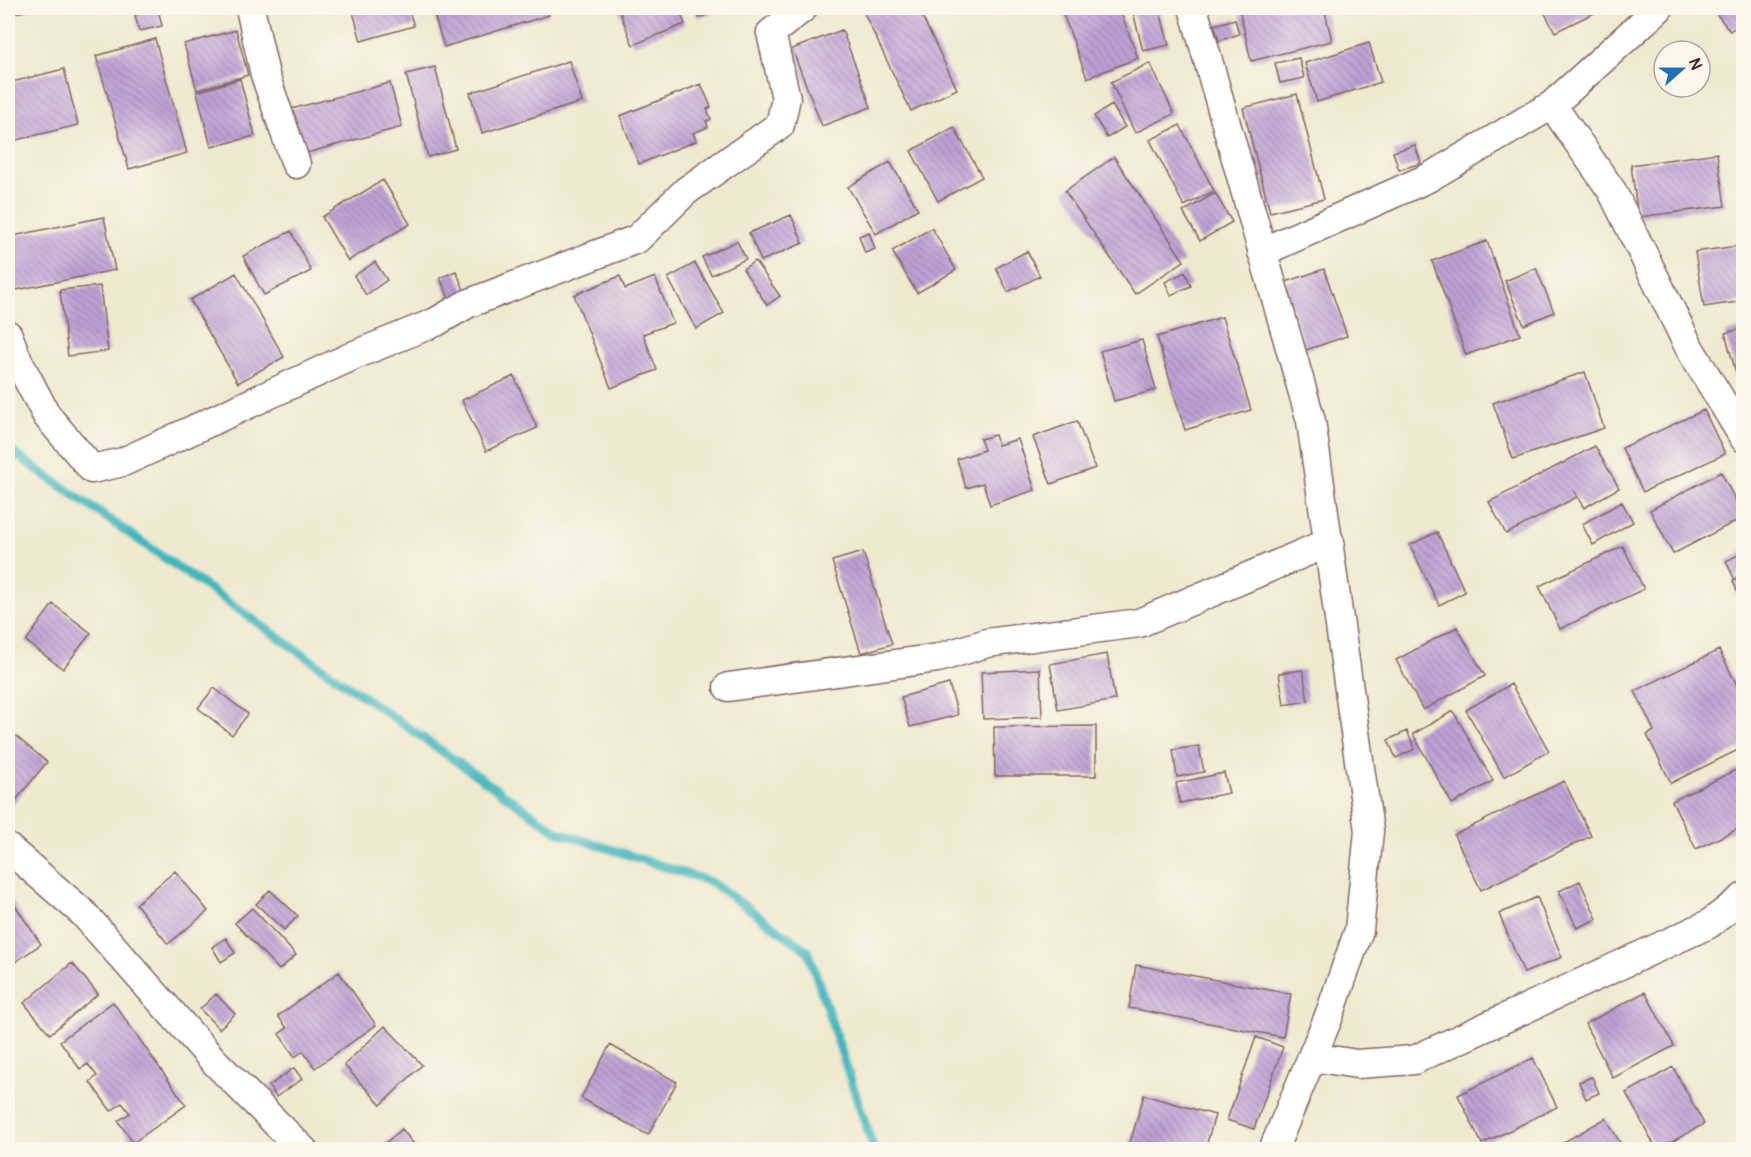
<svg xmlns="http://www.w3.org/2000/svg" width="1751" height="1157" font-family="Pangolin,sans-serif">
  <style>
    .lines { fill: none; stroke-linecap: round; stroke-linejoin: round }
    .stream { stroke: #45b5bd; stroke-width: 9 }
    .building { fill: url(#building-back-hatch) }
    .street-casing { stroke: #846664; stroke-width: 31 }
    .street { stroke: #fff; stroke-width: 28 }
  </style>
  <defs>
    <pattern id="building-back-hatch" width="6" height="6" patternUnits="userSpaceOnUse" patternTransform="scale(1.5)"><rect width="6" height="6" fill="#bea1d5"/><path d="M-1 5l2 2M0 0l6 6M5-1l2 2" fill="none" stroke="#9c83ad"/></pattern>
  </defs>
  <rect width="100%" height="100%" fill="#fbf7ec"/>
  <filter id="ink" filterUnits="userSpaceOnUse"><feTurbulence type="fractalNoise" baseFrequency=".0167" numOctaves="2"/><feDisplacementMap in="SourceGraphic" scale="12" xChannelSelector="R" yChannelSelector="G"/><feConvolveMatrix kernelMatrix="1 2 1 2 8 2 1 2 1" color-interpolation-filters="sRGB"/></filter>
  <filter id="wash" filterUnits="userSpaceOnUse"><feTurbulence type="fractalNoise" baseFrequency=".008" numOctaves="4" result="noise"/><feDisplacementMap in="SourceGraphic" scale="24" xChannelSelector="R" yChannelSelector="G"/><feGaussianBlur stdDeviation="1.35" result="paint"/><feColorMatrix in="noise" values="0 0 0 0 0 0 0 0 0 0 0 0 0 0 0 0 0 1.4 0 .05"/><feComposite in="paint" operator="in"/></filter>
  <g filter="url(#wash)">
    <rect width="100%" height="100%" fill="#efe9cf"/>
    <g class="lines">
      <path class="stream" d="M8 449 558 832 711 882 808 951 874 1150"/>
    </g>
    <g id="blocks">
      <path class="building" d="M8 8H36L8 15Z
        M352 8H408L414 26 361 41Z
        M432 8H547L549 15 444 47Z
        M618 8H678L685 24 633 45Z
        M695 8H723L699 18Z
        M876 8H918L957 89 911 111 864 13Z
        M1079 8H1119L1138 58 1087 78 1063 14Z
        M1132 8H1159L1169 45 1143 51Z
        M1239 8H1324L1332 41 1251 61Z
        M1542 8H1604L1555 32Z
        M1712 8H1744V21L1730 31Z
        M158 9 162 26 139 31 135 15Z
        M1235 19 1239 34 1219 41 1214 25Z
        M236 30 248 75 197 90 184 44Z
        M842 30 871 107 822 126 792 49Z
        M155 39 187 153 129 169 96 56Z
        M1369 43 1381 82 1317 102 1305 63Z
        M1299 58 1304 78 1280 83 1275 63Z
        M569 61 582 102 482 133 470 93Z
        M1150 63 1174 114 1135 133 1111 82Z
        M435 67 456 149 428 157 406 74Z
        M64 69 78 125 8 142V83Z
        M240 79 255 136 211 147 197 92Z
        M390 83 402 127 303 154 291 109Z
        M701 84 711 107 707 109 711 119 706 121 708 127 693 133 696 141 639 164 620 116Z
        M1297 94 1324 199 1270 212 1243 108Z
        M1112 105 1125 127 1107 138 1094 116Z
        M1180 125 1214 191 1184 206 1150 140Z
        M954 127 982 177 938 201 911 151Z
        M1415 145 1421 163 1399 170 1393 152Z
        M1717 153 1725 206 1638 217 1631 165Z
        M1114 157 1184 261 1135 294 1065 191Z
        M890 162 918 209 876 234 848 187Z
        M383 180 410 224 348 261 322 217Z
        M1215 193 1232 222 1200 241 1183 212Z
        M791 215 803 243 761 261 749 233Z
        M104 217 115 270 16 290 8 237Z
        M932 228 956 270 917 293 892 251Z
        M291 231 311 271 264 295 243 256Z
        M869 232 875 249 865 253 859 236Z
        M737 241 746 259 711 275 702 257Z
        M1487 241 1520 335 1466 355 1432 261Z
        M1744 245V301L1704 307 1695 252Z
        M1027 251 1040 276 1008 292 996 268Z
        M755 261 780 296 767 305 743 269Z
        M375 262 387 280 366 295 354 276Z
        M695 263 724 313 696 329 668 278Z
        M1536 268 1554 312 1524 325 1505 281Z
        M1324 269 1347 336 1306 350 1283 283Z
        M456 271 465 292 449 298 440 278Z
        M1185 272 1191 286 1171 295 1165 282Z
        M236 273 284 357 238 383 190 300Z
        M620 276 625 289 655 277 673 323 643 334 657 370 611 388 574 295Z
        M100 286 108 351 68 356 60 290Z
        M1222 317 1251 410 1185 430 1157 337Z
        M1744 328V386L1740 387 1725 333Z
        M1142 340 1156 390 1114 401 1100 351Z
        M1585 372 1604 428 1513 459 1493 403Z
        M514 376 537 428 486 451 462 400Z
        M1704 410 1725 454 1643 492 1622 448Z
        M1077 421 1095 468 1051 484 1033 437Z
        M995 435 998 445 1018 439 1035 490 990 505 983 483 966 488 957 459 984 450 980 439Z
        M1595 446 1619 488 1584 508 1574 491 1577 497 1506 534 1489 502Z
        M1721 472 1744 517 1673 554 1650 510Z
        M1622 502 1633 522 1593 545 1582 524Z
        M1437 532 1465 592 1439 605 1410 545Z
        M1623 546 1644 589 1560 629 1539 586Z
        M863 552 892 644 861 653 832 561Z
        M1744 552V574L1734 578 1726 561Z
        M1744 577V606H1743L1733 581Z
        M53 604 91 633 63 669 26 641Z
        M1457 627 1485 676 1423 710 1396 660Z
        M1719 650 1744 699V747L1671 783 1647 735 1654 731 1635 691Z
        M1107 654 1115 700 1058 710 1050 664Z
        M1040 669 1042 717 983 719 981 672Z
        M1303 670 1308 701 1284 705 1279 673Z
        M949 684 958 715 910 727 901 697Z
        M1511 684 1549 751 1504 777 1466 710Z
        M214 688 248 714 232 735 198 708Z
        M1453 711 1493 781 1452 804 1413 734Z
        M1096 726V776H995L994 727Z
        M1407 731 1415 749 1396 758 1388 740Z
        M11 732 47 762 8 810V736Z
        M1199 746 1204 772 1177 777 1173 750Z
        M1744 766V826L1696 849 1672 801Z
        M1224 773 1229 793 1180 803 1176 783Z
        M1564 781 1591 836 1481 890 1454 835Z
        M175 871 208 911 168 944 136 904Z
        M1580 881 1597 919 1577 928 1559 891Z
        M270 890 298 916 284 930 256 904Z
        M1537 897 1562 957 1524 973 1499 914Z
        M12 901 41 944 8 967V904Z
        M252 908 296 955 279 970 235 923Z
        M226 938 235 953 221 962 212 947Z
        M72 963 98 994 50 1034 24 1003Z
        M1136 965 1291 994 1283 1037 1129 1008Z
        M339 972 376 1025 315 1068 303 1051 295 1057 279 1034 287 1028 278 1016Z
        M1645 992 1674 1046 1613 1078 1585 1024Z
        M216 994 235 1014 219 1029 200 1009Z
        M113 1002 186 1105 133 1143 118 1121 130 1113 122 1103 111 1111 90 1082 97 1076 88 1064 80 1069 60 1041Z
        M385 1026 422 1065 381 1105 344 1065Z
        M1256 1037 1283 1047 1254 1129 1227 1120Z
        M610 1045 677 1082 648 1135 581 1098Z
        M1533 1058 1557 1107 1482 1144 1458 1095Z
        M1673 1067 1704 1124 1657 1150 1626 1093Z
        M294 1068 302 1079 276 1097 269 1086Z
        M1592 1077 1599 1093 1586 1099 1579 1082Z
        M1144 1095 1215 1115 1205 1150H1128Z
        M1606 1118 1624 1150H1550Z
        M402 1129 418 1150H377Z"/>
    </g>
  </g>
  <g filter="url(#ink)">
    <use href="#blocks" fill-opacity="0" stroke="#846664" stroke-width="1.5"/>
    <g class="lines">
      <defs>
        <path id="street" d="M250 8 265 75 296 164
          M1193 8 1311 421 1369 831 1359 930 1329 1016 1273 1150
          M1552 105 1612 191 1690 349 1744 438
          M1262 252 1428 178 1552 105 1659 8
          M8 335 18 361 47 416 92 469 123 462 357 354 436 322 467 304 637 239 686 191 780 125 786 98 771 33 803 8
          M728 687 938 658 987 643 1139 623 1330 542
          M8 848 83 913 214 1061 303 1150
          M1312 1057 1357 1064 1414 1060 1709 924 1744 897"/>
      </defs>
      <use href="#street" class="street-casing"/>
      <use href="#street" class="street"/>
    </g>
  </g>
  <rect width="1751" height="1157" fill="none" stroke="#fbf7ec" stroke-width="30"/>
  <g transform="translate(1682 69) rotate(69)"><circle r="28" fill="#fbf7ec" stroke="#b4a19f" stroke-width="1.5"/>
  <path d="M0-4.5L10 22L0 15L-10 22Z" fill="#1f6fb2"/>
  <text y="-9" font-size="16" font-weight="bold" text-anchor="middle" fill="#4a1f2b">N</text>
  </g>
</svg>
